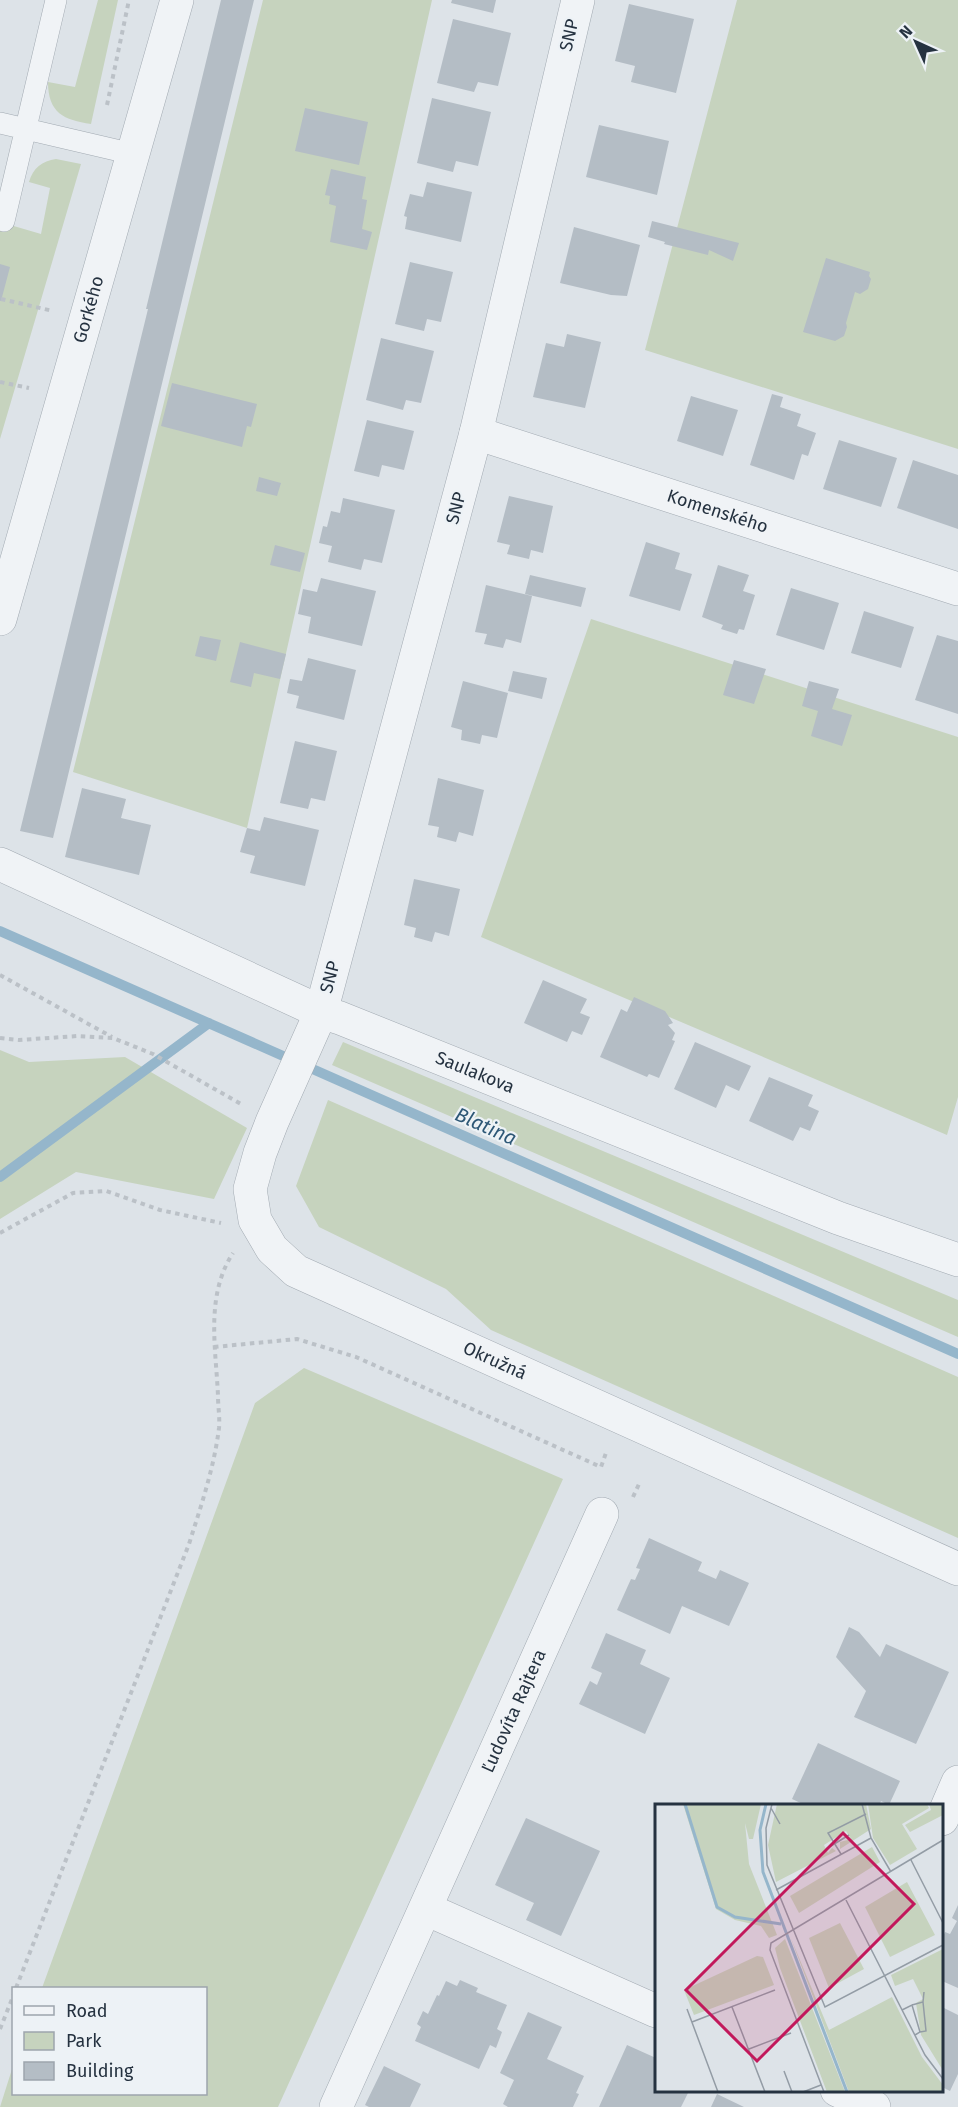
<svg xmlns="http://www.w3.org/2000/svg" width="958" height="2107" font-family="'Fira Sans',sans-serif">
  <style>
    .green { fill: #c6d3be }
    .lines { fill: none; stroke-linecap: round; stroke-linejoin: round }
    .stream { stroke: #95b6cb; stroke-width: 10 }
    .building { fill: #b4bdc5 }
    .service-casing { stroke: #a2aab2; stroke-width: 22 }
    .minor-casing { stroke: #a2aab2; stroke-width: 34 }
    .path { stroke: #bbc1c7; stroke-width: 4; stroke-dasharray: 4.5 4.5; stroke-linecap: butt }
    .service { stroke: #f0f3f6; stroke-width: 21 }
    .minor { stroke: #f0f3f6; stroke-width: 33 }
    .labels { text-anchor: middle; stroke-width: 4.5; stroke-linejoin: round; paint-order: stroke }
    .street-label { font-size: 18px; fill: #253240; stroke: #edf2f6 }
    .water-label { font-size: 20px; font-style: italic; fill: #2d5776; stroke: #edf2f6 }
    .inset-river { fill: none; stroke: #95b6cb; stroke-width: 3 }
    .inset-road { fill: none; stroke: #939ca5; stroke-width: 1.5 }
    .view { fill: #c2185b; fill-opacity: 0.15; stroke: #c2185b; stroke-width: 3 }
    .inset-edge { fill: none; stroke: #253240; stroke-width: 3 }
  </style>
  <rect width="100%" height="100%" fill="#dde3e8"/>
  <path class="green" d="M98 0H118L91 124C64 120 48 113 48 82L75 87Z
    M263 0H432L247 828 73 772Z
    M737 0H958V449L645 350Z
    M56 159 81 164 0 439V222L41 234 50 188 29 182C33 168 42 161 56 159Z
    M591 619 958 737V1097L947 1135 481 937Z
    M343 1042 958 1300V1337L332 1065Z
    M0 1050 29 1062 125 1057 247 1128 214 1199 76 1172 0 1219Z
    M328 1100 958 1377V1538L491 1330 446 1289 319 1227 296 1186Z
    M304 1368 563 1479 278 2107H0L13 2066 14 2094H206V1988H42L255 1403Z"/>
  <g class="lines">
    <path class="stream" d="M0 931 958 1354
      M0 1177 209 1023"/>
  </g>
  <path class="building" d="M221 0H254L53 838 20 831 148 309H146Z
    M452 0H496L493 13 451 3Z
    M629 4 694 19 676 93 631 82 635 66 615 61Z
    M453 19 511 33 498 86 478 82 474 92 437 83Z
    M432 98 491 112 478 166 456 161 453 172 417 163Z
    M305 108 368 122 359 165 295 151Z
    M599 125 669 141 657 195 586 177Z
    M331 169 366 177 362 199 367 200 362 229 372 232 367 250 330 242 336 206 329 204 330 196 325 195Z
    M427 182 472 192 461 242 405 229 407 217 404 216 405 212 410 194 423 197Z
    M652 221 739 243 733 261 709 250 708 255 664 244 665 242 648 237Z
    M574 227 640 245 627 296 611 295 560 283Z
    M826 258 870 272 869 276 871 279 868 289 860 294 855 292 846 323 847 327 844 336 835 341 803 332Z
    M410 262 453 272 441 322 427 319 424 331 395 324Z
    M0 264 10 267 1 301H0Z
    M567 334 601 342 585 408 533 397 546 343 564 347Z
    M381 338 434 351 421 403 406 400 403 410 366 400Z
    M172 383 257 404 251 427 247 426 242 447 161 426Z
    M772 394 783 397 780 407 801 414 797 426 816 433 808 456 802 454 794 480 750 465Z
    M691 396 738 410 723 456 677 441Z
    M367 420 414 431 404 470 382 465 379 477 354 471Z
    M839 440 897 458 881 507 823 489Z
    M913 460 958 475V529L897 508Z
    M259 477 281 483 277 496 256 491Z
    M509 496 553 506 543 553 531 550 529 559 507 554 510 545 497 542Z
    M343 498 395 510 382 563 364 559 361 570 328 562 332 546 319 543 323 526 327 527 331 511 340 513Z
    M646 542 680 553 675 569 692 574 680 611 629 596Z
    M275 545 305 553 300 572 270 565Z
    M718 565 749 575 743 591 755 595 744 630 739 629 737 634 721 629 723 625 702 617Z
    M530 575 586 588 581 607 525 594Z
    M321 578 376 591 362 646 308 633 311 617 298 614 303 589 317 592Z
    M486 585 532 596 521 643 506 639 503 648 484 644 487 634 475 632Z
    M791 588 839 603 824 650 776 635Z
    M864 611 914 627 901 668 851 653Z
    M937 635 958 641V714L915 700Z
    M200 636 221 640 216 661 195 656Z
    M240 642 286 654 280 679 254 673 251 687 230 682Z
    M308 658 356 670 344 720 296 708 299 696 287 693 290 679 302 681Z
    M734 660 766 669 754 704 723 695Z
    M513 671 547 678 542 699 508 691Z
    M463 681 508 693 497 738 482 735 480 744 461 740 462 730 451 727Z
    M809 681 839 689 832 709 852 715 842 746 811 736 818 711 802 706Z
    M295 741 337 751 325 801 311 798 308 809 280 803Z
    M438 778 484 790 473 836 459 832 456 842 437 837 439 827 428 825Z
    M82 788 126 799 121 818 151 825 139 875 65 857Z
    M264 817 319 830 305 886 250 873 255 856 240 852 247 828 260 831Z
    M414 879 460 889 449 936 435 932 432 942 414 937 416 928 404 925Z
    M543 980 587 999 580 1013 590 1017 582 1035 572 1031 567 1042 524 1023Z
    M634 997 665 1011 673 1023 668 1025 675 1033 672 1040 675 1041 659 1078 649 1074 647 1077 600 1057 621 1009 627 1012Z
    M695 1042 751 1066 739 1091 726 1085 716 1108 674 1089Z
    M769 1077 813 1095 808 1106 819 1111 810 1131 800 1127 793 1141 749 1121Z
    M649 1538 702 1562 698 1571 716 1579 720 1570 749 1583 729 1626 682 1606 670 1634 617 1610 631 1579 635 1580 640 1569 636 1568Z
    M849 1627 859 1632 880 1657 886 1644 949 1672 916 1744 854 1717 866 1691 836 1657Z
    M606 1633 646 1650 640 1664 670 1678 645 1734 579 1704 590 1681 597 1685 602 1673 591 1668Z
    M818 1743 900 1781 889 1805 881 1801 879 1806H807L792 1799Z
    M526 1818 600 1851 561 1936 526 1920 534 1903 495 1885Z
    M958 1905V1988L942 1981V1939L945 1932 950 1934 957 1921 952 1918Z
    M460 1980 478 1988 476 1992 507 2005 497 2029 502 2032 496 2048 490 2045 479 2069 415 2041 421 2027 417 2024 423 2011 428 2014 437 1995 439 1996 446 1981 457 1986Z
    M942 2007 958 2015V2074L950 2091 942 2087Z
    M528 2012 562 2027 547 2059 584 2076 576 2093 579 2094 573 2107H508L503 2104 514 2080 500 2073Z
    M627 2045 656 2058 657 2091H689L681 2107H599Z
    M384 2066 421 2084 410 2107H369L365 2105Z
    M717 2094 744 2107H711Z"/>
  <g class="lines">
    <defs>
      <path id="service" d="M0 123 133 154
        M4 221 56 0"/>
      <g id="minor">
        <path id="s1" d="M578 0 476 433 321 1012 272 1122 260 1153 250 1189 255 1220 272 1249 296 1271 958 1569"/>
        <path id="s2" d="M476 433 958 589"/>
        <path id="s3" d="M0 619 177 0"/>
        <path id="s4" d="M0 864 321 1012 340 1018 838 1218 958 1260"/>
        <path d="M942 1819 958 1782"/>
        <path d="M426 1909 656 2011"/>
        <path d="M837 2090 874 2107"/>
        <path id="s5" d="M336 2107 602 1514"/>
      </g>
    </defs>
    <use href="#service" class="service-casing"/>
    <use href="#minor" class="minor-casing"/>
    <path class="path" d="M107 105 129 0
      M1 299 53 311
      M0 382 29 388
      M0 975 112 1037
      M0 1038 19 1040 78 1036 113 1038 153 1054 241 1104
      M0 1233 73 1193 106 1191 160 1210 221 1223
      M214 1347 297 1339 356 1357 601 1467 607 1450
      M633 1497 639 1484
      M16 1988 189 1544C201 1506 214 1468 219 1428 220 1418 218 1407 218 1396 216 1348 205 1296 233 1253
      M0 2029 14 1994"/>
    <use href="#service" class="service"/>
    <use href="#minor" class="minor"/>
  </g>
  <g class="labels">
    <g class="street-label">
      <text transform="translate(569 35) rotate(-77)" y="6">SNP</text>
      <text dy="6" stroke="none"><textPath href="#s3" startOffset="322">Gorkého</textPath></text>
      <text transform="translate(456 508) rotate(-75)" y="6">SNP</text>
      <text dy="6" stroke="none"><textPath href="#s2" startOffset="254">Komenského</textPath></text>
      <text transform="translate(330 977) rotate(-75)" y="6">SNP</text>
      <text dy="6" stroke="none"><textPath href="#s4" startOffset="519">Saulakova</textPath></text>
      <text dy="6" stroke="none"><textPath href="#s1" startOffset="1551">Okružná</textPath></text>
      <text dy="6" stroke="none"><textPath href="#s5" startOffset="434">Ľudovíta Rajtera</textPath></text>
    </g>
    <g class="water-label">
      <text transform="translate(486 1126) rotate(24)" y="7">Blatina</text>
    </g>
  </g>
  <g transform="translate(655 1804)">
    <rect width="288" height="288" fill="#dde3e8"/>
    <path d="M28 0H106L98 35H94L90 19 94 60 122 131 114 134 106 122 80 116 61 105ZM122 0H211L216 25 185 45V38L196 35 191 27 169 41 173 49 177 44 181 47 121 78 113 41ZM213 0H272L274 4 247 20 262 45 235 61 218 34ZM274 0H288V11L255 28 250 21 276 6ZM217 43 225 58 144 109 135 92ZM252 78 280 131 235 153 210 103ZM185 119 209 165 174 184 154 134ZM135 132 174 226 237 193 267 253 288 281V288H194ZM130 135 190 288H172L125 164 120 144ZM288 145V265H287L266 231 261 199 268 195 258 175 240 182 236 171ZM102 152 108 153 119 181 39 211 29 186Z" fill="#c6d3be"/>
    <path class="inset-river" d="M30 0 62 103 80 113 126 120M111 0 105 26 108 68 192 288"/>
    <path class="inset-road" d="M117 0 111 24 112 61 170 203 288 141M207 0 216 34 236 68M116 4 125 20M171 45 194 31M186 50 173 29 211 10M256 56 288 119M121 86 216 34M191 96 270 251 288 275M257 201 268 198 269 188M77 203 110 288M32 205 63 288M247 206 257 201 265 228 260 231M37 218 120 186M265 228 271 227 268 198M94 245 136 229M129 267 137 288M148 288 166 281M169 288 115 146 116 139 288 36"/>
    <path class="view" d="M188 29 259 100 102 257 31 186Z"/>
    <rect width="288" height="288" class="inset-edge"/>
  </g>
  <rect x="12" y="1987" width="195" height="108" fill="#edf2f6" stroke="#9da5ad" stroke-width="1.5"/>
  <rect x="24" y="2006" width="30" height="9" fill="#f0f3f6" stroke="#9da5ad" stroke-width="1.5"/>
  <text x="66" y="2017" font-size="18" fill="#253240">Road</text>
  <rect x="24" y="2032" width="30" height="18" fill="#c6d3be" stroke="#9da5ad" stroke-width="1.5"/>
  <text x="66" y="2047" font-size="18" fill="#253240">Park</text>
  <rect x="24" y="2062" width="30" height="18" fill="#b4bdc5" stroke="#9da5ad" stroke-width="1.5"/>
  <text x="66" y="2077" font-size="18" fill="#253240">Building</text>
  <g transform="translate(916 42) rotate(315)" stroke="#edf2f6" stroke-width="4.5" paint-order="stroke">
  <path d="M0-4.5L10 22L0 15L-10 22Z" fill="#253240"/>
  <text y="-9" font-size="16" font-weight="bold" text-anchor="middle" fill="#253240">N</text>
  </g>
</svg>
